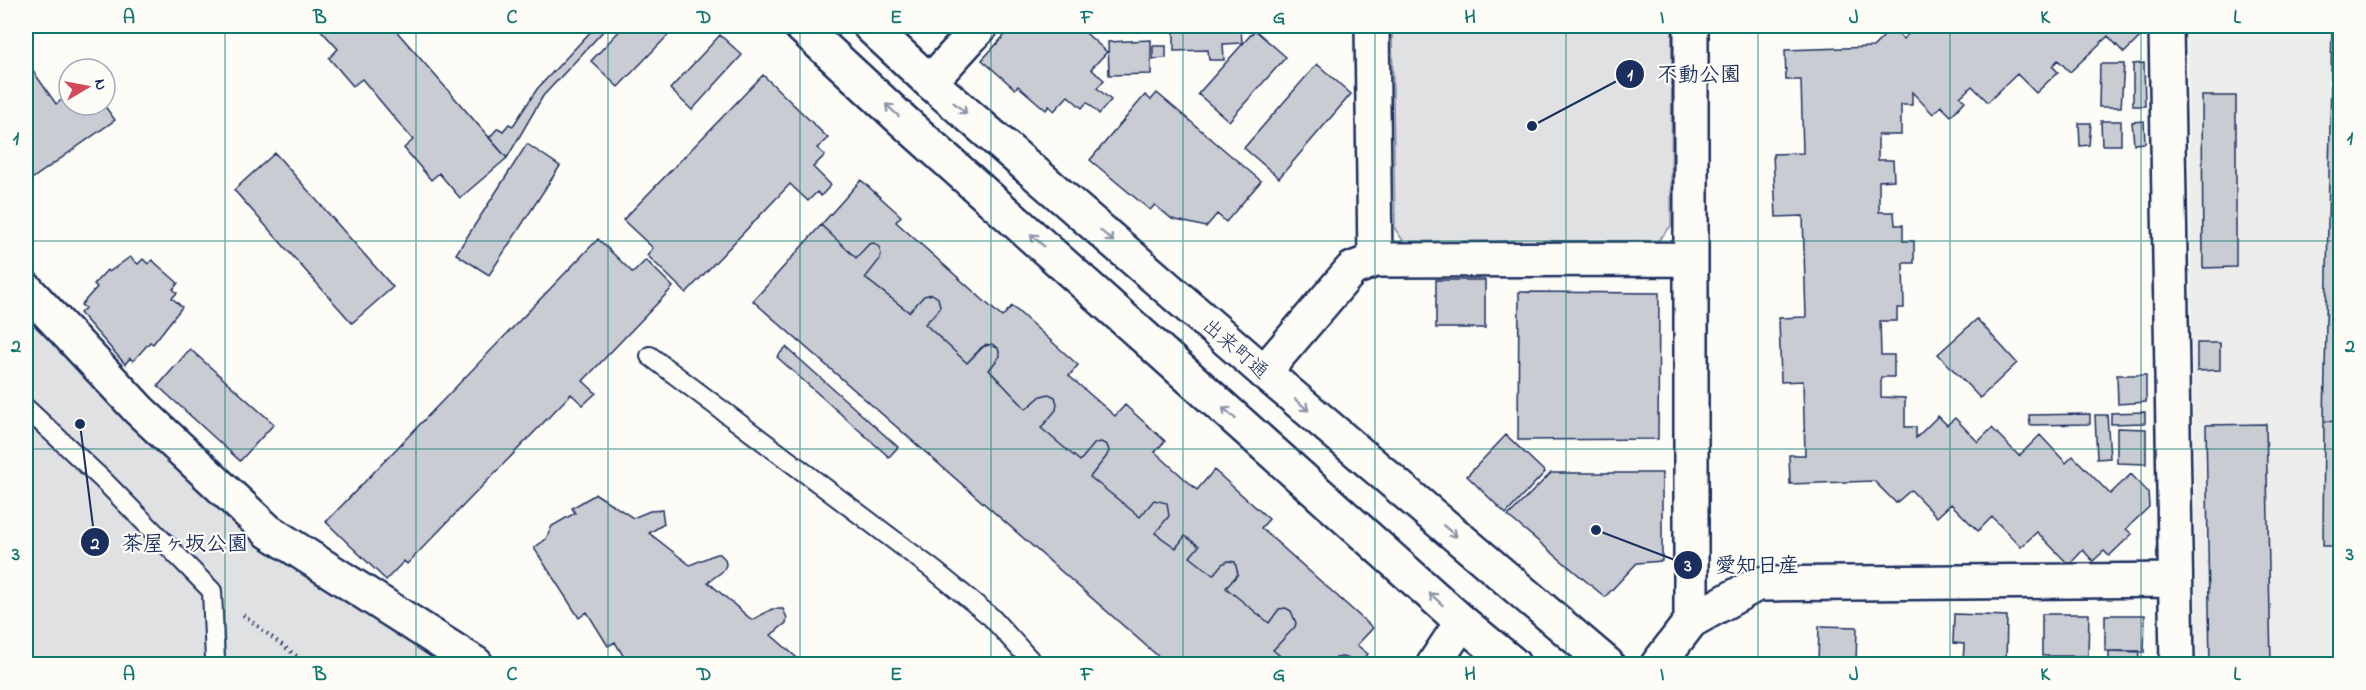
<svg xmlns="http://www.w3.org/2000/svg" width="2366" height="690" font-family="'Indie Flower','Klee One',sans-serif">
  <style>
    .built { fill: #edeeec }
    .green { fill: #e0e1e3; stroke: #7e88a0; stroke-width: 1.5 }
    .building { fill: #c9ccd3; stroke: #1b2f5e; stroke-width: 1.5 }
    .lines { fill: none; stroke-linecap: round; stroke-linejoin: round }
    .service-casing { stroke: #1b2f5e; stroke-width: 22 }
    .minor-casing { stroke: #1b2f5e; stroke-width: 38 }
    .secondary-casing { stroke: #1b2f5e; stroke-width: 38 }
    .path { stroke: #1b2f5e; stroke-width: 4; stroke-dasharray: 1.5 4.5; stroke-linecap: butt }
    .service { stroke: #fdfcf7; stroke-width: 18 }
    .minor { stroke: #fdfcf7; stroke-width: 33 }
    .secondary { stroke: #fdfcf7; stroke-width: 33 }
    .oneway { stroke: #8c96aa }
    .grid { fill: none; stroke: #0f766e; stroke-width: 1.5; stroke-opacity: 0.55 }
    .labels { text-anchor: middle; stroke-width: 4.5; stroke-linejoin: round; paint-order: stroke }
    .street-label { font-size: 20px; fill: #1b2f5e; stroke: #fdfcf7 }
    .leader { fill: none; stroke: #1b2f5e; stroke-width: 2 }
    .callout-dot { fill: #1b2f5e; stroke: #fdfcf7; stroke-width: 2 }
    .mark-label { font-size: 18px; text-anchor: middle; font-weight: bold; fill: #fff }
    .callout-label { font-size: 21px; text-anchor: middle; font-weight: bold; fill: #1b2f5e; stroke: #fdfcf7; stroke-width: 4.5; stroke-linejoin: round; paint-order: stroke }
    .neatline { fill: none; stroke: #0f766e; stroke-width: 2 }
    .grid-label { font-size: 20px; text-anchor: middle; font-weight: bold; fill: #0f766e }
  </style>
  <rect width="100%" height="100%" fill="#fdfcf7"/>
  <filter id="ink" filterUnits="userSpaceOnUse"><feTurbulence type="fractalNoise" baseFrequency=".0167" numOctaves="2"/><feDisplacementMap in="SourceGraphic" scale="12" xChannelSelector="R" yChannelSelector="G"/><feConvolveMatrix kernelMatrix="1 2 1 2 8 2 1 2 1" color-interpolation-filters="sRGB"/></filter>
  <g filter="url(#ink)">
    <path class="built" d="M2187 26H2340V664H2197Z"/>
    <path class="green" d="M1392 26H1672L1671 226 1658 241 1404 242 1395 229Z
      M26 318 261 543 450 664H26Z"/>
    <path class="building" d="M317 26H392L507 158 460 198 439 173 431 180 404 148 413 140 362 79 353 86 329 58 338 49Z
      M596 26H608L543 96 507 158 489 138 498 128 503 131 509 124 513 126 537 89Z
      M624 26H677L618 87 591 61Z
      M1013 26H1078L1107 52 1091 69 1104 80 1097 88 1111 100 1099 114 1087 102 1082 108 1068 96 1054 111 1049 106 1046 110 1018 86 1015 89 982 60Z
      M1174 26H1346V28H1241L1242 43 1223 44 1224 60H1209L1208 50 1174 51Z
      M1917 26H2147L2149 28 2124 53 2108 36 2070 72 2058 60 2052 66 2058 72 2036 93 2017 74 1988 102 1972 86 1960 97 1965 101 1951 116 1941 106 1933 114 1912 92V105H1901V135H1878V160H1893L1894 180 1879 181V212H1894L1895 225H1903V241H1914V263H1903L1904 308H1897V321H1880L1881 355H1894V377H1881V397L1905 398V427H1916V438L1938 416 1947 425 1955 418 1978 442 1992 428 2019 456 2040 435 2066 463 2073 456 2110 494 2131 474 2148 492 2149 507 2126 529 2132 534 2109 556 2104 551 2093 561 2083 550 2069 565 2037 532 2021 547 1992 517 1978 531 1951 504 1937 517 1911 490 1896 503 1874 481 1790 484 1789 455H1805L1803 381 1781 382 1779 318 1806 317 1803 216 1776 217 1773 154 1803 153 1801 80H1786L1785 50 1873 47 1892 28 1903 39Z
      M2332 26H2340V422L2324 421Z
      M1255 30 1286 57 1229 121 1198 94Z
      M720 35 742 55 692 110 670 89Z
      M1151 40V74L1109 75 1108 42Z
      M1153 46H1166V58L1153 59Z
      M26 61 56 104 69 95V105H104L115 120 26 183Z
      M2144 63 2145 106H2133V64Z
      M1317 64 1351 94 1279 178 1244 148Z
      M2100 64H2124L2121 107H2099Z
      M763 75 828 138 817 148 825 155 813 167 831 185 821 196 817 192 808 201 790 184 686 293 647 255 653 248 623 220Z
      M1157 93 1261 181 1226 222 1217 214 1206 227 1172 219 1155 205 1150 210 1090 160 1145 95 1151 100Z
      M2202 96H2236V267L2203 268Z
      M2101 121H2121V145H2102Z
      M2144 121 2145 143 2134 144 2132 122Z
      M2079 123H2091L2089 145 2080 146Z
      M527 144 560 166 489 275 456 254Z
      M275 153 393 287 352 323 234 190Z
      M861 180 901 216 896 222 1002 317 1012 306 1078 365 1069 376 1115 416 1125 405 1165 441 1155 452 1197 490 1214 470 1269 519 1261 528 1373 628 1357 645 1368 654 1359 664H1353L1349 659 1342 657 1336 658 1330 664H1290L1273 650 1295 627 1296 623 1291 611 1286 608 1279 609 1269 623 1226 588 1238 574 1235 562 1228 561 1222 564 1213 575 1190 557 1199 546 1185 536 1176 548 1155 533 1169 516 1167 503 1154 500 1140 517 1090 477 1106 457 1109 451 1107 445 1101 442 1095 443 1080 461 1041 428 1056 410 1057 404 1055 397 1049 394 1041 396 1026 409 989 370 1000 356 998 348 992 344 982 347 967 363 925 324 938 311 940 306 938 298 932 294 924 296 909 312 865 278 880 259 881 254 879 247 874 243 869 244 856 258 821 225Z
      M821 225 856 258 869 244 874 243 879 247 881 254 880 259 865 278 909 312 924 296 932 294 938 298 940 306 938 311 925 324 967 363 986 344 998 348 1000 356 989 370 1026 409 1041 396 1049 394 1055 397 1057 404 1056 410 1041 428 1080 461 1095 443 1101 442 1107 445 1109 451 1106 457 1090 477 1140 517 1154 500 1167 503 1169 516 1155 533 1176 548 1185 536 1199 546 1190 557 1213 575 1222 564 1228 561 1235 562 1238 574 1226 588 1269 623 1279 609 1286 608 1291 611 1296 623 1295 627 1273 650 1290 664H1167L753 301Z
      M598 239 633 273 646 260 673 287 583 381 596 393 583 405 571 394 407 564 404 561 386 580 326 522Z
      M130 257 138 264 143 259 148 264 152 260 178 283 173 289 177 293 172 298 182 307 153 344 150 342 133 361 130 358 125 364 80 313 85 308 81 305 97 287 94 284 107 270 109 272Z
      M1436 280H1485V328H1436Z
      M1519 292 1659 293 1658 439 1518 440Z
      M1977 319 2017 363 1980 398 1938 354Z
      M2197 343H2220V370L2197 371Z
      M786 347 898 447 889 457 777 357Z
      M190 349 274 424 240 461 158 386Z
      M2117 375H2146V402L2118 404Z
      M2145 412V423L2111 424V413Z
      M2090 414V424L2030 425 2029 415Z
      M2095 415H2107L2110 458 2097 459Z
      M2324 421 2340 422V546H2323Z
      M2266 424 2271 664H2210L2206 425Z
      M2117 428 2146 429V464L2117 463Z
      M1506 435 1545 472 1506 514 1467 476Z
      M1551 473H1662V561L1637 563 1605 597 1508 516Z
      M596 494 633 518 650 511 662 510 664 524 649 533 690 565 716 554H720L725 559 726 565 723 571 708 582 752 620 772 609H783L787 618 786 623 771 635 804 664H628L615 642 608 646 587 612 579 618 534 548 546 539 552 526 575 513 572 508Z
      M1954 614 2007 616 2006 664H1963L1964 644 1953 643Z
      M2042 614H2089L2088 656H2042Z
      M2105 615H2145L2144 652 2105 651Z
      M1819 626 1857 627 1856 664H1818Z
      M2109 651H2139L2138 664H2109Z
      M1342 657 1349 659 1353 664H1330L1336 658Z"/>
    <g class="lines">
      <defs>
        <path id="service" d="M650 356 935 571 991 617 1034 664
          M26 408 103 480 212 591 215 660 218 664"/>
        <path id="minor" d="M1372 26 1375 260
          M1691 26V621
          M2166 26 2177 664
          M930 82 981 26
          M26 289 139 410 268 531 476 664
          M1264 372 1352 269 1375 260 1691 259
          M1434 664 1462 622
          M1658 664 1691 621 1757 584 2175 580"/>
        <path id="secondary" d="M801 26 900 118 1462 622 1513 664
          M870 26 930 82 1264 372 1607 664"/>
      </defs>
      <use href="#service" class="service-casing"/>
      <use href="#minor" class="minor-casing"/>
      <use href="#secondary" class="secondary-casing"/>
      <path class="path" d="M243 615 307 664"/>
      <use href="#service" class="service"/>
      <use href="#minor" class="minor"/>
      <use href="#secondary" class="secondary"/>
    </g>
    <defs><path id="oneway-shaft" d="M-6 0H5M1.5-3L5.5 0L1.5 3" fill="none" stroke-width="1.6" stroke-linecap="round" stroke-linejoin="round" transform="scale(1.5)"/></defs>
    <g class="oneway">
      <use href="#oneway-shaft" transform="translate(960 108) rotate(41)"/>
      <use href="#oneway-shaft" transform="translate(892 110) rotate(-137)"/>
      <use href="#oneway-shaft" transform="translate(1107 236) rotate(41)"/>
      <use href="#oneway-shaft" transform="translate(1037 240) rotate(-138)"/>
      <use href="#oneway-shaft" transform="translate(1302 405) rotate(40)"/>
      <use href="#oneway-shaft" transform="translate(1229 413) rotate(-138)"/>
      <use href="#oneway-shaft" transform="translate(1450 531) rotate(40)"/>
      <use href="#oneway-shaft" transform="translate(1436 599) rotate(-138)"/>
    </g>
  </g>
  <path class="grid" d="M225 26V664M416 26V664M608 26V664M800 26V664M991 26V664M1183 26V664M1375 26V664M1566 26V664M1758 26V664M1950 26V664M2141 26V664M26 241H2340M26 449H2340"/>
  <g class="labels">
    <g class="street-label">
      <text transform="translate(1236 348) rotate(41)" y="7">出来町通</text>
    </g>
  </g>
  <path class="leader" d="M1532 126L1630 74M80 424L95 542M1596 530L1688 565"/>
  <g class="callout-dot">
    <circle cx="1532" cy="126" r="6"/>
    <circle cx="80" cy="424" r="6"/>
    <circle cx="1596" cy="530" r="6"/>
    <circle cx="1630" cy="74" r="15"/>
    <circle cx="95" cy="542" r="15"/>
    <circle cx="1688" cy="565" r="15"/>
  </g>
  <g class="mark-label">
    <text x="1630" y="80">1</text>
    <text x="95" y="549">2</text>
    <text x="1688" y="571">3</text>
  </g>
  <g class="callout-label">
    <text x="1699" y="81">不動公園</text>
    <text x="185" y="550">茶屋ヶ坂公園</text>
    <text x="1757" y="572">愛知日産</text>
  </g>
  <rect width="2366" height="690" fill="none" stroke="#fdfcf7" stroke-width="66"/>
  <g transform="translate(87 87) rotate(80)"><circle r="28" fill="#fdfcf7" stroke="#a3aaba" stroke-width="1.5"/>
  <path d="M0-4.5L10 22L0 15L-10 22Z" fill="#d1495b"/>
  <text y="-9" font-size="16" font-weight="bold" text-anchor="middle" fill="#1b2f5e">N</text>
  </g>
  <rect x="33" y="33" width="2300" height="624" class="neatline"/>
  <g class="grid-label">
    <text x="129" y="23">A</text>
    <text x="320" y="23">B</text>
    <text x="512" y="23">C</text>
    <text x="704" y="23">D</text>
    <text x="896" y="23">E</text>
    <text x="1087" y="23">F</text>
    <text x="1279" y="23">G</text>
    <text x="1470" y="23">H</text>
    <text x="1662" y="23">I</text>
    <text x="1854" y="23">J</text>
    <text x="2045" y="23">K</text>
    <text x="2237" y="23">L</text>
    <text x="16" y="144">1</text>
    <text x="2350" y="144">1</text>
    <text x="16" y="352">2</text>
    <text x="2350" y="352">2</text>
    <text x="16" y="560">3</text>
    <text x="2350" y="560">3</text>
    <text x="129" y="680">A</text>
    <text x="320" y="680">B</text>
    <text x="512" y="680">C</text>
    <text x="704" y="680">D</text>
    <text x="896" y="680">E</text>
    <text x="1087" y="680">F</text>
    <text x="1279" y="680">G</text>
    <text x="1470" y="680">H</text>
    <text x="1662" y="680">I</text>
    <text x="1854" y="680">J</text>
    <text x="2045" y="680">K</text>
    <text x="2237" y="680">L</text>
  </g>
</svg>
